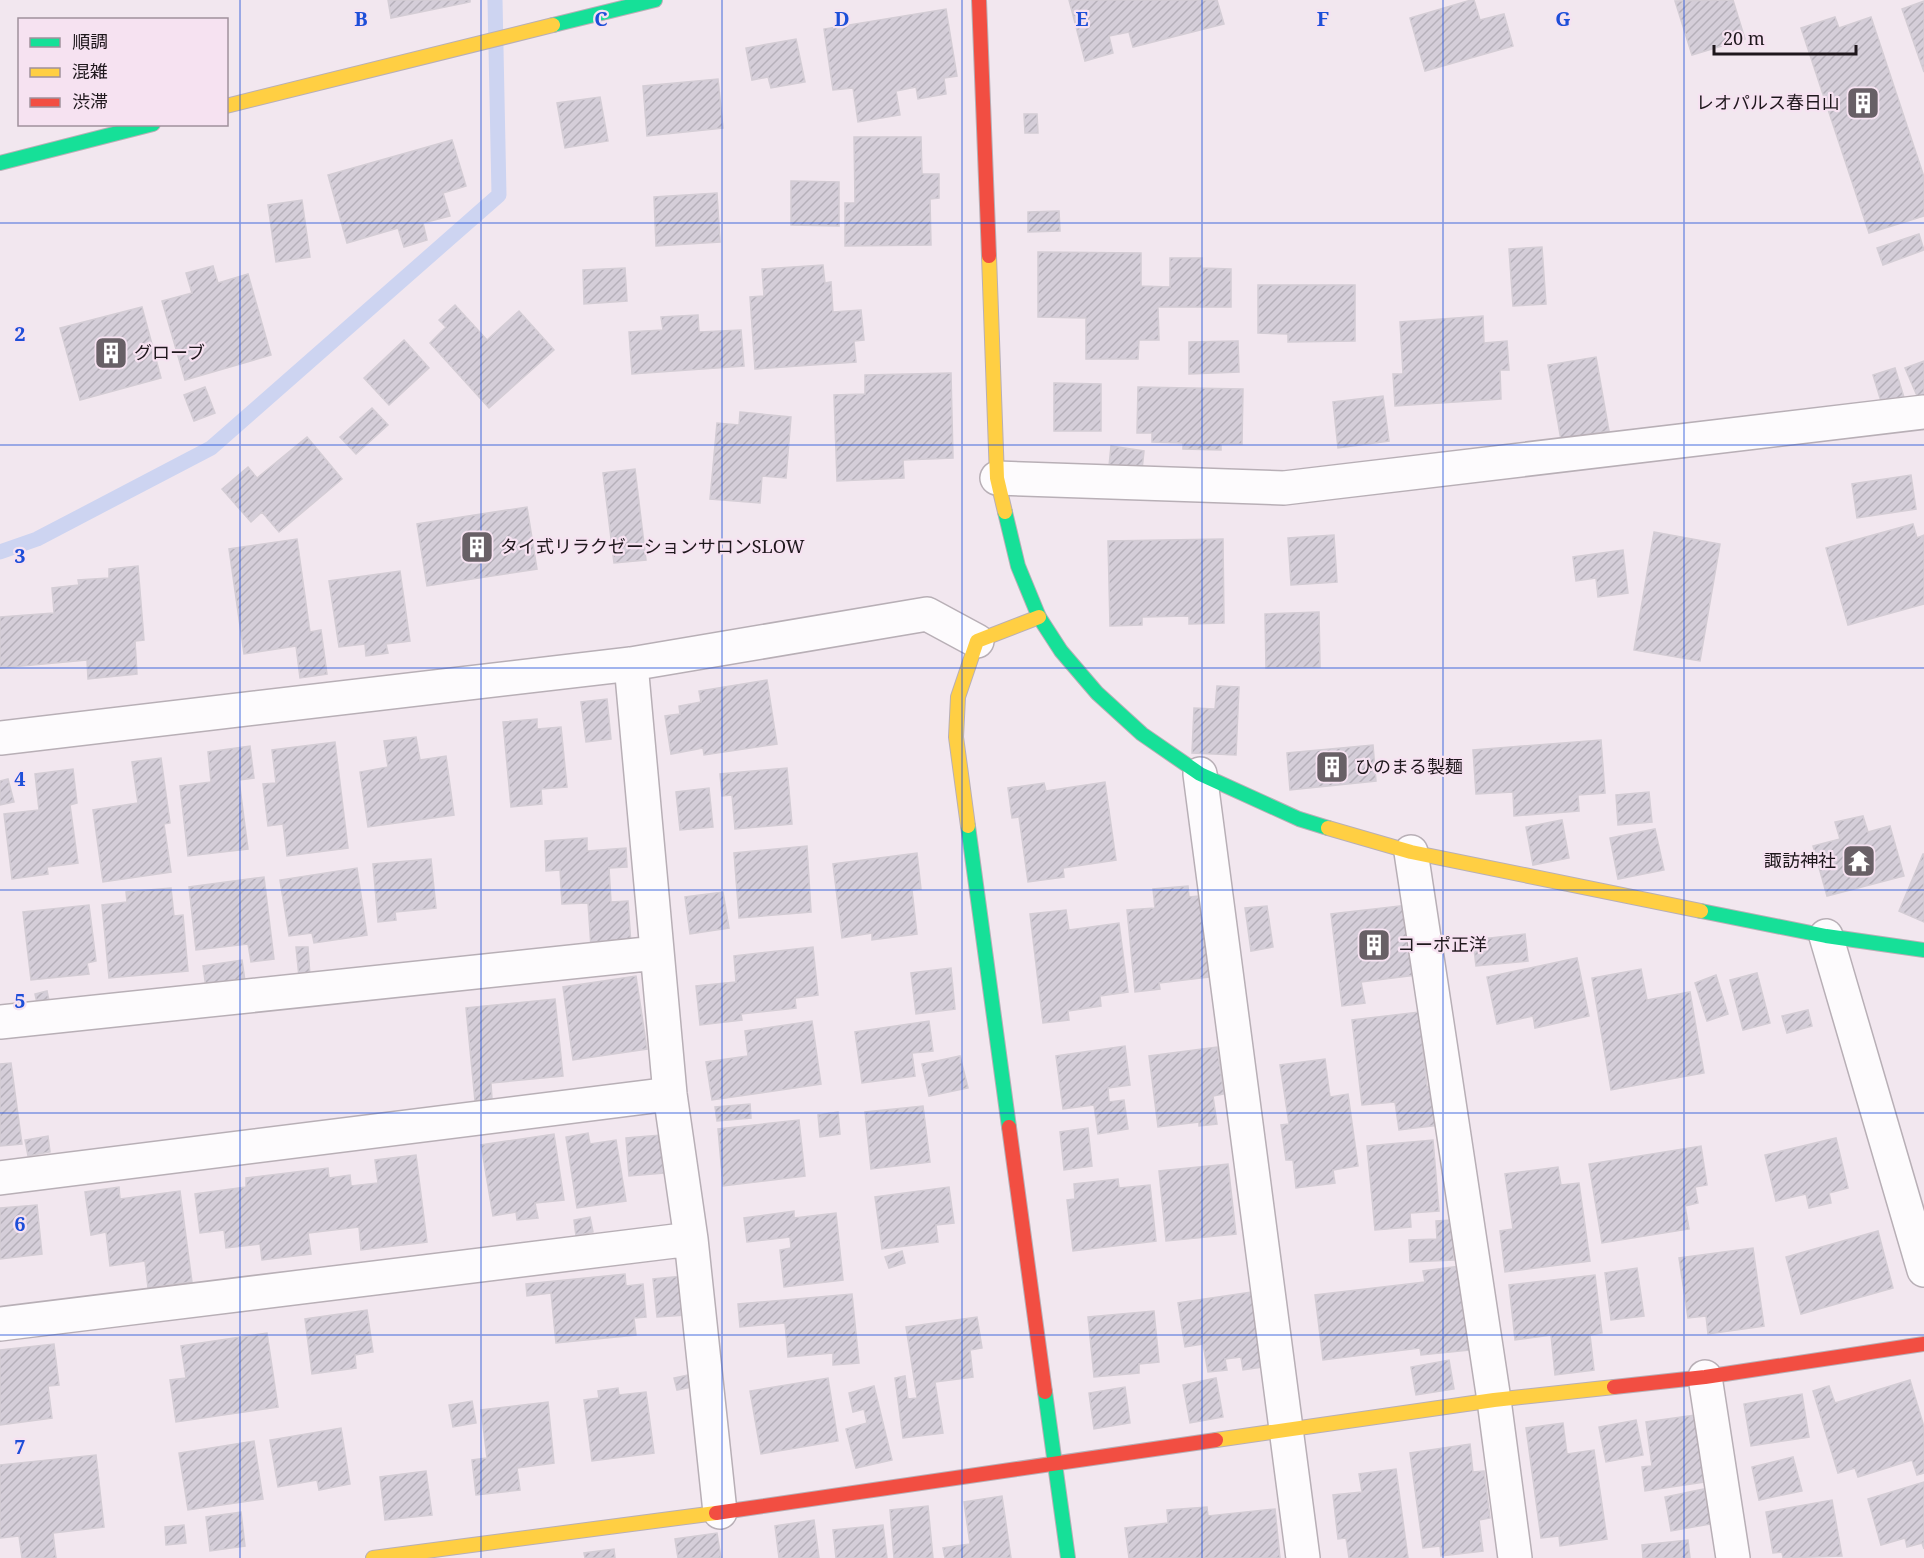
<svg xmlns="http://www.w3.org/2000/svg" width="1924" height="1558" font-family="'Noto Serif','Noto Sans JP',serif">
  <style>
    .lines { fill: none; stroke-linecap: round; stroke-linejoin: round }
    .stream { stroke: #cdd4f1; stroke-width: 15 }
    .building { fill: url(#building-hatch); stroke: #d4cdd5; stroke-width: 1.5 }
    .street-casing { stroke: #b8afb6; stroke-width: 36 }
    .fast-casing { stroke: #b8afb6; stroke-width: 16 }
    .slow-casing { stroke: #b8afb6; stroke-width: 16 }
    .jam-casing { stroke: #b8afb6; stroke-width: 16 }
    .street { stroke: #fdfbfd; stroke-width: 33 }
    .fast { stroke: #16e098; stroke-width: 14 }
    .slow { stroke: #ffcf43; stroke-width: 14 }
    .jam { stroke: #f24e42; stroke-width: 14 }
    .grid { fill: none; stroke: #1d4ed8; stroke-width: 1.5; stroke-opacity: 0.55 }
    .labels { text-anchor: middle; stroke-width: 4.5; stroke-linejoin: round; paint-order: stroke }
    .poi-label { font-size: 18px; fill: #1e171c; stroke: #f6e2f1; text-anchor: start }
    .grid-label { font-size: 20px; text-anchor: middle; font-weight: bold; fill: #1d4ed8; stroke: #f6e2f1; stroke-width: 4.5; stroke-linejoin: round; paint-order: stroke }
  </style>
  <defs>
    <pattern id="building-hatch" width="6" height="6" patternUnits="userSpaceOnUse" patternTransform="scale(1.5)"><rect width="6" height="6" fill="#d5ced9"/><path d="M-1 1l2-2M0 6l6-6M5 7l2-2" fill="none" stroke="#b6b0ba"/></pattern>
  </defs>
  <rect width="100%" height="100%" fill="#f2e7ef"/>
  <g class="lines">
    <path class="stream" d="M0 552 37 539 211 448 499 195 495 0"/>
  </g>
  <path class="building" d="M388 0H470V2L391 18Z
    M1069 0H1217L1224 24 1133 47 1129 32 1109 36 1113 53 1085 61Z
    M1471 0H1474L1480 20 1504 14 1513 46 1425 71 1410 18Z
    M1733 0 1745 39 1692 55 1675 1Z
    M1924 1V72L1902 9Z
    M946 9 957 76 944 78 946 94 918 99 916 87 896 91 900 115 858 122 853 88 833 90 824 29Z
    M1835 17 1839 28 1871 17 1924 177V216L1869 233 1801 28Z
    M796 39 805 82 771 88 768 77 752 80 746 48Z
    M718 79 723 128 647 136 643 86Z
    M600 97 608 141 565 148 557 103Z
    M1024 114H1037L1038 133H1025Z
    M854 137H921L922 174H939V198L930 199 931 245 845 246V203H855Z
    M452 140 466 186 443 193 450 216 423 223 427 240 404 247 398 228 347 243 328 175Z
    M791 181 839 182V226L791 225Z
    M717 193 720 242 656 246 654 197Z
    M302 200 310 257 276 262 268 205Z
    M1059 211 1060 231 1028 232V212Z
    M1919 234 1924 250 1883 265 1877 248Z
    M1542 247 1546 304 1513 306 1509 249Z
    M1038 252 1141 253V286L1170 287V258H1202V268L1231 269V307H1158L1159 340H1139L1138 359H1086V318L1038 317Z
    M823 265 825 283 831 282 833 312 861 310 864 340 854 341 856 362 755 369 750 297 764 296 762 269Z
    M213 266 218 283 248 274 271 355 185 380 162 301 192 293 186 273Z
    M625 268 627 301 584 304 583 270Z
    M1258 285H1355V341L1288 342V334L1258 333Z
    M455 305 487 340 519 311 554 350 489 408 430 343 446 327 439 320Z
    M142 307 161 378 80 400 60 328Z
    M698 315 699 332 741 330 744 366 632 374 629 332 663 330 661 317Z
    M1483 316 1484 343 1507 341 1509 370H1500L1501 399 1395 406 1393 374H1403L1400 322Z
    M404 340 429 368 389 405 364 378Z
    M1238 341 1239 372 1189 374V342Z
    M1596 357 1609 431 1561 440 1548 365Z
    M1924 361V396L1918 398 1905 368Z
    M1895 368 1906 404 1884 411 1873 375Z
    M951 373 953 458 903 460 904 478 837 481 834 395 865 394V375Z
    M1054 383 1101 384V431H1054Z
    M205 387 215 413 194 421 184 395Z
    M1138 387 1243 389 1242 444H1221V450L1183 449V443L1152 442V433H1137Z
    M1383 396 1389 441 1338 448 1333 402Z
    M372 408 388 425 356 454 340 437Z
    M740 412 791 417 786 478 762 476 760 503 710 499 717 423 739 425Z
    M307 437 342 479 279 532 262 512 251 522 222 489 248 467 257 478Z
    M1111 446 1144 451 1142 470 1109 466Z
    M635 469 646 560 614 563 603 473Z
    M1911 475 1916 509 1857 518 1852 484Z
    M527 507 537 569 427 586 417 524Z
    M1913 524 1917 538 1924 535V604L1848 625 1826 548Z
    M1654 532 1720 544 1700 661 1634 650Z
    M1334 535 1337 582 1291 585 1288 538Z
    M297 539 310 632 321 630 327 674 300 678 296 646 244 654 229 549Z
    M1223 539 1224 623 1189 624V616L1142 617V625L1110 626 1108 541Z
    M1623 550 1628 593 1598 597 1596 578 1576 581 1573 557Z
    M138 566 144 640 135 641 137 674 88 679 87 660 0 668V617L54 613 52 588 79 585 78 580 109 578V569Z
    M400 571 410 641 386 644 388 653 366 656 365 644 339 647 329 581Z
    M1319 612 1320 667 1266 668 1265 614Z
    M767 680 777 744 704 755 703 748 671 754 665 716 680 714 679 706 701 702 699 691Z
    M1217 686 1239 687 1236 755 1192 753 1194 708 1215 709Z
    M607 699 611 739 586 742 581 702Z
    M537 719V729L561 727 567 787 541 789 542 804 511 807 503 722Z
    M416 737 420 760 446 756 454 815 368 827 360 772 388 767 384 741Z
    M1601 740 1605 793 1578 795 1579 811 1514 816 1513 792 1476 794 1473 750Z
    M335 742 348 848 287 856 283 824 268 826 263 784 276 783 272 750Z
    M1373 745 1376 781 1290 790 1287 753Z
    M250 746 254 778 239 780 248 849 188 856 180 786 211 782 208 752Z
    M161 758 170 823 164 824 171 872 103 882 93 810 138 803 132 762Z
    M787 768 792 824 735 829 732 795 722 796 720 774Z
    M73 769 77 803 70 805 78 863 47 867 48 874 12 879 4 814 39 810 35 774Z
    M8 779 14 802 0 805V781Z
    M1105 782 1116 860 1063 868 1064 877 1028 882 1019 817 1012 818 1008 788 1044 783 1046 791Z
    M709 788 713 827 680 830 676 792Z
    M1649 792 1652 822 1618 825 1616 795Z
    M1863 816 1868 832 1890 826 1904 876 1827 896 1813 846 1840 839 1835 822Z
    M1562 820 1569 858 1533 865 1526 827Z
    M1655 829 1664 870 1618 879 1610 838Z
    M587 838V851L626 848 627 867 609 868 611 902 628 901 631 945 591 947 588 903 562 904 560 870 546 871 545 841Z
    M807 846 811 912 739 918 734 853Z
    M917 853 921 889 912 890 917 934 872 940V933L842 938 833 864Z
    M1923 854H1924V922L1899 911Z
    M431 859 436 908 395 912 396 920 378 922 373 864Z
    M357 868 367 935 314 943 312 933 289 936 280 880Z
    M264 877 274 959 251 962 248 944 196 950 189 887Z
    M1188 886 1189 897 1209 895 1217 976 1159 983 1160 989 1135 992 1127 910 1155 908 1153 889Z
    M171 888 174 916 183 915 188 971 109 978 102 905 127 902 126 892Z
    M723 892 729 928 690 934 685 897Z
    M89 905 96 961 87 963 89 974 31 980 23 912Z
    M1408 905 1416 975 1361 982 1365 1003 1342 1006 1331 914Z
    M1267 906 1273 947 1251 951 1245 908Z
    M1066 910 1069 930 1119 923 1128 992 1100 996 1101 1006 1068 1011 1069 1020 1043 1023 1030 914Z
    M1525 934 1528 961 1476 966 1473 940Z
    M296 947H308L310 976 299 977Z
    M813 947 818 995 795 998 796 1008 741 1014 742 1020 700 1025 696 986 736 982 734 956Z
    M1577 958 1589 1016 1535 1028 1533 1016 1497 1024 1487 977Z
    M242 960 246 988 207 995 203 966Z
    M951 968 955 1009 916 1014 911 973Z
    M1641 969 1647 1000 1690 992 1704 1073 1611 1090 1592 978Z
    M1757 973 1770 1023 1743 1030 1730 980Z
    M1716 975 1728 1014 1707 1021 1695 983Z
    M636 976 647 1049 573 1060 563 987Z
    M47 991 50 1005 38 1008 35 994Z
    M555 999 563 1076 491 1083 492 1099 475 1101 466 1008Z
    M1808 1010 1812 1026 1787 1033 1782 1016Z
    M1419 1012 1427 1087 1435 1085 1440 1125 1399 1130 1395 1102 1362 1105 1352 1020Z
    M812 1021 821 1084 712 1100 706 1062 748 1056 745 1031Z
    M929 1021 933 1051 912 1053 915 1076 862 1083 855 1032Z
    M1125 1046 1130 1085 1108 1088 1109 1102 1124 1100 1128 1129 1098 1134 1094 1105 1063 1109 1056 1056Z
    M1217 1047 1224 1094 1213 1096 1217 1124 1199 1126V1122L1158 1127 1149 1056Z
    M960 1056 968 1088 929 1096 922 1064Z
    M1325 1059 1330 1097 1348 1094 1358 1166 1333 1170 1335 1183 1296 1188 1293 1160H1286L1281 1125 1289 1124 1280 1065Z
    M11 1063 22 1144 0 1146V1064Z
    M750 1104 751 1118 717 1121 715 1107Z
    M923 1106 930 1162 871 1169 865 1112Z
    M838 1112 840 1134 820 1137 818 1115Z
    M799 1120 805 1176 723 1186 718 1129Z
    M1088 1128 1092 1166 1064 1170 1060 1132Z
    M588 1133 590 1144 616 1140 626 1201 577 1208 566 1137Z
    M554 1134 564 1200 535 1203 538 1218 517 1220 516 1212 493 1216 481 1145Z
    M661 1135 664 1173 629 1176 626 1138Z
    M48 1136 50 1152 28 1156 25 1140Z
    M1836 1138 1848 1188 1829 1193 1831 1203 1809 1208 1806 1194 1776 1201 1765 1155Z
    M1433 1140 1439 1211 1410 1213 1411 1227 1375 1230 1367 1146Z
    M1701 1146 1707 1185 1695 1187 1698 1203 1685 1206 1689 1229 1602 1243 1589 1164Z
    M416 1155 427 1242 361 1250 359 1227 308 1233 311 1254 262 1260 260 1244 226 1248 224 1230 200 1233 195 1194 246 1187V1178L328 1168 329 1178 350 1175 351 1186 378 1183 375 1160Z
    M1228 1164 1236 1234 1166 1241 1159 1171Z
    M1558 1167 1561 1185 1579 1183 1590 1261 1505 1272 1500 1231 1513 1229 1505 1174Z
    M1118 1179 1119 1188 1150 1185 1156 1241 1073 1251 1067 1200 1075 1199 1074 1184Z
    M119 1187 120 1199 180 1191 192 1282 148 1288 145 1261 110 1266 106 1232 91 1235 85 1192Z
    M949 1187 954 1223 936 1225 938 1242 882 1249 875 1197Z
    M37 1205 42 1254 0 1259V1208Z
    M794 1211V1218L836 1213 843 1280 784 1287 780 1250 791 1248 790 1237 747 1242 744 1218Z
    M590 1217 593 1232 576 1236 574 1220Z
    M1452 1220 1454 1260 1410 1262 1409 1240 1437 1239 1436 1221Z
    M1878 1231 1893 1288 1801 1314 1786 1257Z
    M1753 1248 1764 1326 1708 1334 1706 1316 1688 1318 1679 1258Z
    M902 1251 905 1263 889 1268 885 1257Z
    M1460 1266 1469 1350 1421 1355 1420 1348 1323 1360 1315 1295 1425 1282 1423 1271Z
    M1637 1268 1644 1316 1611 1320 1605 1273Z
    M625 1274 626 1286 643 1284 646 1317 634 1318 636 1335 556 1343 551 1293 527 1296 526 1284Z
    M1595 1275 1602 1333 1590 1335 1594 1370 1555 1375 1551 1335 1515 1340 1509 1285Z
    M683 1276 686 1315 657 1317 653 1279Z
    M1258 1291 1269 1366 1243 1370 1241 1357 1225 1359 1227 1370 1208 1372 1203 1344 1185 1347 1178 1303Z
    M852 1294 859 1363 833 1365V1353L788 1357 785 1323 740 1327 738 1304Z
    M367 1310 373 1352 355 1355 356 1368 312 1374 305 1319Z
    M1154 1311 1159 1362 1139 1364V1373L1094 1377 1088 1317Z
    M977 1317 982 1348 970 1350 973 1377 935 1382 943 1433 903 1438 895 1378 905 1376 908 1399 917 1398 906 1327Z
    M267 1333 278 1407 176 1422 170 1380 186 1378 181 1346Z
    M54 1344 59 1385 48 1386 52 1418 0 1425V1350Z
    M1449 1360 1454 1389 1416 1395 1411 1367Z
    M693 1374 696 1386 677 1390 674 1378Z
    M828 1378 838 1441 761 1454 750 1391Z
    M1216 1378 1223 1417 1190 1423 1183 1385Z
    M1910 1380 1924 1427V1473L1917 1475 1912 1460 1858 1477 1855 1468 1838 1473 1813 1391 1829 1386 1835 1403Z
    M874 1386 892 1460 856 1468 846 1429 867 1423 864 1409 853 1412 849 1393Z
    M1125 1387 1130 1423 1094 1429 1089 1393Z
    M618 1388 619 1395 646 1392 654 1453 592 1461 584 1400 599 1398 598 1391Z
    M1802 1394 1809 1437 1751 1446 1744 1404Z
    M472 1401 476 1423 453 1427 449 1405Z
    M548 1402 554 1463 517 1468 520 1490 476 1495 472 1460 487 1458 481 1410Z
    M1702 1414V1465L1704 1482 1645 1491 1642 1467 1652 1466 1646 1422Z
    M1636 1420 1643 1455 1606 1462 1599 1427Z
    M1563 1423 1567 1454 1594 1450 1607 1539 1560 1546 1559 1536 1541 1538 1526 1428Z
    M341 1428 350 1484 319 1490 317 1480 278 1487 270 1440Z
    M254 1441 263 1499 188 1510 179 1453Z
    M1470 1444 1473 1472 1484 1471 1490 1518 1479 1520 1483 1551 1441 1556 1440 1546 1423 1548 1410 1453Z
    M96 1455 104 1527 53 1533 56 1558H22L19 1536 0 1538V1465Z
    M1793 1457 1802 1491 1759 1500 1752 1467Z
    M1396 1469 1408 1558H1349L1346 1538 1338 1539 1333 1495 1362 1492 1359 1474Z
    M426 1471 432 1515 385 1520 380 1477Z
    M1924 1482V1549L1922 1543 1907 1547 1905 1538 1881 1545 1868 1499Z
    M1704 1489 1711 1524 1671 1531 1665 1497Z
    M1002 1496 1011 1558H945L943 1548 970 1544 964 1502Z
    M1832 1500 1842 1556 1783 1558 1782 1552 1773 1553 1766 1512Z
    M928 1506 933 1558H894L890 1510Z
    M1207 1507 1208 1516 1275 1509 1280 1558H1129L1125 1528 1168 1523 1167 1510Z
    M241 1512 245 1546 210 1551 206 1517Z
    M814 1520 819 1558H779L775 1526Z
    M184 1525 186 1543 166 1545 165 1527Z
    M883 1525 887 1558H836L833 1530Z
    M717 1533 721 1558H678L675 1539Z
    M1688 1540 1690 1558H1643L1642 1545Z
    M614 1549 615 1558H585L584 1553Z"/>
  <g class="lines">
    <defs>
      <path id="street" d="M997 478 1284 488 1924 412
        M631 664 670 1094 691 1239 720 1512
        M0 738 631 664 927 614 977 641
        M1200 774 1303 1558
        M1411 852 1494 1400 1515 1558
        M1826 936 1924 1270
        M0 1022 656 953
        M0 1178 670 1094
        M0 1324 691 1239
        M1705 1377 1733 1558"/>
      <path id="fast" d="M553 25 655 0
        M0 163 153 124
        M1005 512 1018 566 1039 617 1061 651 1097 693 1142 734 1200 774 1299 819 1328 828
        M968 826 1009 1127
        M1701 911 1826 936 1924 950
        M1045 1392 1068 1558"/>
      <path id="slow" d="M226 106 553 25
        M989 256 997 478 1005 512
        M968 826 956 737 958 697 977 641 1039 617
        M1328 828 1411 852 1701 911
        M1216 1440 1494 1400 1614 1387
        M373 1558 716 1513"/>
      <path id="jam" d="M979 0 989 256
        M1009 1127 1045 1392
        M1614 1387 1705 1377 1924 1344
        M716 1513 1216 1440"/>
    </defs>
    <use href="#street" class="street-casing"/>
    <use href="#fast" class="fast-casing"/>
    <use href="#slow" class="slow-casing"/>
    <use href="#jam" class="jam-casing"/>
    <use href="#street" class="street"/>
    <use href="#fast" class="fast"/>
    <use href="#slow" class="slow"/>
    <use href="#jam" class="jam"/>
  </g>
  <path class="grid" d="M240 0V1558M481 0V1558M722 0V1558M962 0V1558M1202 0V1558M1443 0V1558M1684 0V1558M0 223H1924M0 445H1924M0 668H1924M0 890H1924M0 1113H1924M0 1335H1924"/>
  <defs>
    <symbol id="building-square" viewBox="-11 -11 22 22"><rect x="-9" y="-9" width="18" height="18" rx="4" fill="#686066" stroke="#f6e2f1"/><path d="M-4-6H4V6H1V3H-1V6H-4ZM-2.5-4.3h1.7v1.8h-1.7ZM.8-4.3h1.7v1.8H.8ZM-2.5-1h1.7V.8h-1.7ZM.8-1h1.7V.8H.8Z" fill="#fff"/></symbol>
    <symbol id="temple-square" viewBox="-11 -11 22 22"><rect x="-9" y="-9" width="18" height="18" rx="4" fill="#686066" stroke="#f6e2f1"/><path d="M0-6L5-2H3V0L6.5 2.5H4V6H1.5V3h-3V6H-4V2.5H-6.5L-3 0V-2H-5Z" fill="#fff"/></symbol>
  </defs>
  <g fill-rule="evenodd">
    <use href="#building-square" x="1844" y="84" width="38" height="38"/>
    <use href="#building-square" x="92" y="334" width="38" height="38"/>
    <use href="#building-square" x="458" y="528" width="38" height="38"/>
    <use href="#building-square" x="1313" y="748" width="38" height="38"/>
    <use href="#temple-square" x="1840" y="842" width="38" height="38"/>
    <use href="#building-square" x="1355" y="926" width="38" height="38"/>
  </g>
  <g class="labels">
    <g class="poi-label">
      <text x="1840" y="109" text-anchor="end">レオパルス春日山</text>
      <text x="134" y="359">グローブ</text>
      <text x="500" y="553">タイ式リラクゼーションサロンSLOW</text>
      <text x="1355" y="773">ひのまる製麺</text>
      <text x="1836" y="867" text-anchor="end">諏訪神社</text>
      <text x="1397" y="951">コーポ正洋</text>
    </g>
  </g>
  <g class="grid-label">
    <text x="361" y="26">B</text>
    <text x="601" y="26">C</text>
    <text x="842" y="26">D</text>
    <text x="1082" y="26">E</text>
    <text x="1323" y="26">F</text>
    <text x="1563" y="26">G</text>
    <text x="20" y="341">2</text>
    <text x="20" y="563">3</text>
    <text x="20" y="786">4</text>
    <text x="20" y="1008">5</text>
    <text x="20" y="1231">6</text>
    <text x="20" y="1454">7</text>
  </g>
  <rect x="18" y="18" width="210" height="108" fill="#f6e2f1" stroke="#a0919c" stroke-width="1.5"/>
  <rect x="30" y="38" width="30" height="9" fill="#16e098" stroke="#a0919c" stroke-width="1.5"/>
  <text x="72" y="48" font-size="18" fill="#1e171c">順調</text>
  <rect x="30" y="68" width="30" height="9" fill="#ffcf43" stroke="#a0919c" stroke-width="1.5"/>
  <text x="72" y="78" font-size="18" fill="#1e171c">混雑</text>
  <rect x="30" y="98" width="30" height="9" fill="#f24e42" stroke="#a0919c" stroke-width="1.5"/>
  <text x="72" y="108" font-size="18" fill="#1e171c">渋滞</text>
  <path d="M1714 45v9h142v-9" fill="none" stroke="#1e171c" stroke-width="3"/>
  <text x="1723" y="45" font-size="18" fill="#1e171c" stroke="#f6e2f1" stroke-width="4.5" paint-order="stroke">20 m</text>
</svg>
